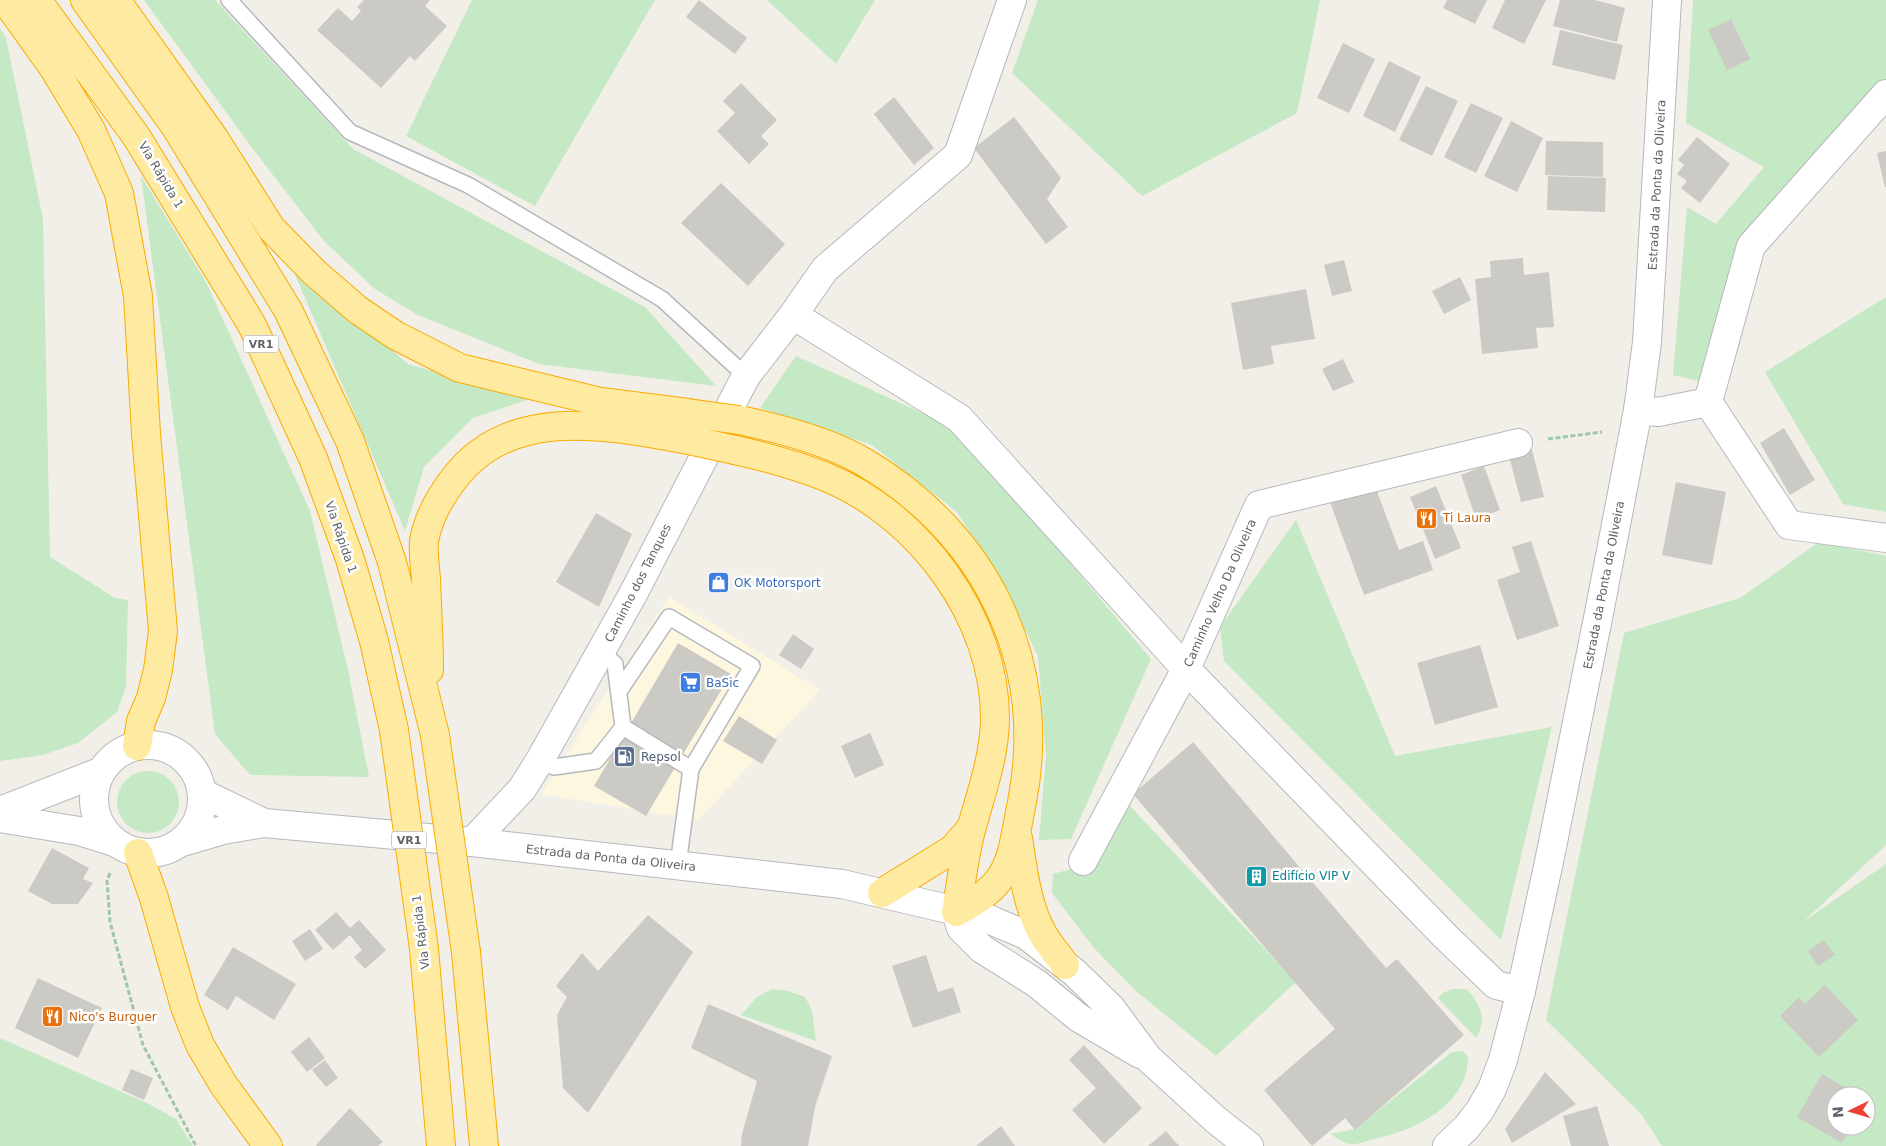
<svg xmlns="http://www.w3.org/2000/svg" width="1886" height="1146" font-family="'DejaVu Sans',sans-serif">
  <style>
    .commercial { fill: #fef7e0 }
    .green { fill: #c5e8c5; fill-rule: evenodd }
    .building { fill: #cccac5 }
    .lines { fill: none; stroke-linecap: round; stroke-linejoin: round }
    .service-casing { stroke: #b5b8bc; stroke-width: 18 }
    .minor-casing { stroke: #b5b8bc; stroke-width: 30 }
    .tertiary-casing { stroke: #b5b8bc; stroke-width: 30 }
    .trunk-casing { stroke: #f9ab00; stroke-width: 30 }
    .path { stroke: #9cc7a9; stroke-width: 3; stroke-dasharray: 5 2.5; stroke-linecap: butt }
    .service { stroke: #fff; stroke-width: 15 }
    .minor { stroke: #fff; stroke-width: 28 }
    .tertiary { stroke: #fff; stroke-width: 28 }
    .trunk { stroke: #feeaa1; stroke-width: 28 }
    .trunk-bridge-casing { stroke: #f9ab00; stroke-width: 30; stroke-linecap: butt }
    .trunk-bridge { stroke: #feeaa1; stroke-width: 28 }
    .labels { text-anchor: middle; stroke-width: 5; stroke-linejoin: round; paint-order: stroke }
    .shield { fill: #fff; stroke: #8f9295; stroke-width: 1 }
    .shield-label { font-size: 11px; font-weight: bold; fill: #5f6368 }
    .street-label { font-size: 12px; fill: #5f6368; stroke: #fff }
    .food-label { font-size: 12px; fill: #c56008; stroke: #fff; text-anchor: start }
    .shop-label { font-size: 12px; fill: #366cbe; stroke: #fff; text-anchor: start }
    .service-label { font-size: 12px; fill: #4e5e75; stroke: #fff; text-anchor: start }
    .culture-label { font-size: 12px; fill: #0d838f; stroke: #fff; text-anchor: start }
  </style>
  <rect width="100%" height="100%" fill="#f1efe8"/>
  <path class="commercial" d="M669 597 820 690 698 820 541 794Z"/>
  <path class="green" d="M144 0H215L353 149 645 307 716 386 539 364 416 314 375 289 324 241 256 153Z
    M472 0H655L535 206 406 136Z
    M767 0H875L836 64Z
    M1038 0H1320L1297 113 1142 196 1012 73Z
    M1693 0H1886V81L1738 248 1699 381 1673 375 1687 207 1716 224 1764 167 1686 123Z
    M0 28 6 38 43 219 50 557 115 598 128 600 126 687 117 712 78 743 43 755 0 761Z
    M141 176 206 282 310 511 348 670 369 777 250 775 215 734Z
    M290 263 408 364 529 399 473 418 424 467 405 531Z
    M1886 297V512L1843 504 1765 372Z
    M796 356 956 428 1151 659 1071 839 1039 840 1046 756 1038 656 1001 581 957 512 872 445 760 408Z
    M1296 520 1395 756 1552 727 1501 940 1224 661 1220 627Z
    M1819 542 1886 556V845L1803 922 1886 864V1146H1662L1641 1114 1546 1020 1624 633 1740 598ZM1836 1096H1866V1126H1836Z
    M117 802a31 31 0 1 1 62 0a31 31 0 1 1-62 0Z
    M1127 803 1296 982 1216 1056 1137 992 1094 948 1052 893 1053 874 1089 864Z
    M772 989 788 991 805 997 812 1010 816 1041 741 1015 757 997Z
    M1452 989H1467C1480 1005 1488 1019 1476 1038L1438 998 1443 993Z
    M0 1038 149 1104 176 1119 193 1146H0Z
    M1463 1051 1468 1057C1468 1106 1414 1131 1373 1139 1367 1141 1357 1145 1351 1144 1344 1143 1336 1137 1330 1134L1355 1129 1452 1052Z"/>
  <path class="building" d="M364 0H430L425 6 447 26 415 61 410 56 381 88 317 30 338 8 352 21 361 11 357 7Z
    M699 0 747 38 735 54 686 17Z
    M1447 0H1487L1475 24 1443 8Z
    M1505 0H1546L1524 44 1492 28Z
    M1560 0H1595L1625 8 1617 42 1553 26Z
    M1731 19 1750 59 1727 70 1708 30Z
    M1560 30 1623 45 1615 80 1552 65Z
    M1343 43 1375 59 1349 113 1317 98Z
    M1389 61 1421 77 1395 132 1363 116Z
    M741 83 777 120 761 136 769 144 749 164 717 131 735 113 723 101Z
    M1426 86 1458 101 1432 156 1399 140Z
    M894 97 934 148 914 165 874 114Z
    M1471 103 1503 118 1476 173 1444 157Z
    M1014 117 1061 178 1047 199 1068 227 1046 244 974 148Z
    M1511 121 1543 138 1517 192 1484 176Z
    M1697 137 1730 164 1700 203 1681 188 1687 181 1677 174 1684 165 1678 160Z
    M1546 141 1603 142V177L1545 175Z
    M1886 151V187H1885L1877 153Z
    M1548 176 1606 178 1605 212 1547 210Z
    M721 183 785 244 748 286 681 223Z
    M1523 258 1524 275 1549 272 1554 327 1536 328 1538 348 1482 354 1475 279 1491 277 1490 261Z
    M1344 260 1352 291 1332 296 1324 265Z
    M1460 277 1471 300 1444 314 1432 291Z
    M1306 289 1315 339 1271 346 1274 364 1243 370 1231 303Z
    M1343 359 1354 382 1333 391 1322 369Z
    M1784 428 1815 480 1790 495 1760 443Z
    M1531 446 1544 497 1521 502 1508 452Z
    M1484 466 1500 510 1476 519 1461 475Z
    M1676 482 1726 492 1712 565 1662 555Z
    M1375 486 1399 550 1423 541 1433 570 1364 595 1330 502Z
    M1436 486 1461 548 1435 559 1410 497Z
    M596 513 632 534 599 607 556 582Z
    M1531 541 1559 626 1517 640 1497 580 1520 572 1512 547Z
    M793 634 814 649 801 669 779 655Z
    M678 643 731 674 646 816 594 786Z
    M1480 645 1498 707 1435 725 1417 663Z
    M739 716 777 740 762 764 723 741Z
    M870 733 884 765 855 778 841 746Z
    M1193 742 1386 968 1397 959 1464 1035 1355 1130 1345 1118 1312 1146 1264 1090 1335 1029 1133 794Z
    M52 848 89 868 83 879 93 883 78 904H52L28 891Z
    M336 912 350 928 359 920 386 950 365 969 354 957 362 950 350 935 333 950 315 930Z
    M648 915 693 952 588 1113 563 1088 557 1015 567 997 556 986 582 953 598 971Z
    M310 929 323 949 305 961 292 941Z
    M1824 940 1835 955 1818 966 1808 951Z
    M233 947 296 984 274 1020 236 996 228 1010 204 995Z
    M926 955 938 992 953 987 961 1012 913 1028 892 966Z
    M38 978 102 1008 78 1058 15 1028Z
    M1825 985 1858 1020 1819 1057 1780 1016 1799 997 1805 1004Z
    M708 1004 832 1056 815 1107 808 1146H741L742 1134 757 1081 691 1048Z
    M309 1037 325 1058 307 1072 291 1052Z
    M1084 1045 1142 1108 1104 1144 1072 1110 1096 1088 1069 1060Z
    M325 1060 338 1078 326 1087 312 1070Z
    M131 1069 153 1078 144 1100 122 1090Z
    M1545 1072 1576 1104 1512 1143 1505 1129Z
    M1822 1074 1860 1096H1836V1126H1852L1842 1143 1797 1117Z
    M1597 1106 1609 1146H1571L1563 1116Z
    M350 1108 383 1142 378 1146H317L316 1145Z
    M1001 1126 1015 1146H976Z
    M1166 1131 1179 1146H1148Z"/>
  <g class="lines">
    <defs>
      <path id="service" d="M229 0 350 132 468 185 662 299 746 376
        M602 652 615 664 623 727
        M620 690 669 617 752 666 691 769
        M540 760 554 767 596 761 623 727 691 769 678 865"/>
      <path id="minor" d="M793 315 959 418 1186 669 1446 937 1496 985 1521 991
        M1708 402 1789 525 1886 538
        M1638 410 1658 412 1708 402 1751 246 1886 94
        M472 842 522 789 540 760 632 596 746 376 793 315 825 269 958 155 1012 0
        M1083 861 1186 669 1259 505 1518 443"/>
      <path id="tertiary" d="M94 799a54 54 0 1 1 108 0a54 54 0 1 1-108 0Z
        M202 793 264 823
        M0 811 102 771
        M0 818 79 831 114 842
        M182 842 223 830 264 823 472 842 842 884 986 918 1026 935 1074 972 1111 1008 1148 1058 1216 1120 1249 1146
        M956 912 961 928 982 949 1036 983 1079 1018 1140 1054
        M1447 1146 1467 1127 1480 1110 1492 1089 1503 1060 1521 991 1550 857 1600 608 1638 410 1647 342 1667 0"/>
      <path id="trunk" d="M5 0 53 67 91 130 119 193 138 296 146 434 163 631 158 670 151 698 141 721 137 746
        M37 0 136 136 252 325 313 458 350 559 374 641 394 730
        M85 0 175 126 288 310 350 441 392 562 435 735
        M116 0 214 138 271 228 314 272 358 310 395 335 460 368 601 402 688 413
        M739 420C778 428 830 442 864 462 987 535 1049 662 1022 802 1010 861 1013 883 956 912
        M735 450C766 457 796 465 826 477 919 515 996 618 995 720 994 759 981 793 971 830 964 857 961 885 956 912
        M429 670C429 639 427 609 426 579 425 567 423 553 424 541 428 519 440 497 453 480 508 405 606 425 684 439
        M1018 838C1023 870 1027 908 1044 936 1050 946 1058 955 1065 965
        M138 853 154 898 185 1007 200 1045 223 1084 268 1146
        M882 893 953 849 972 827
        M424 949 441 1146
        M466 952 484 1146"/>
    </defs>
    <use href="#service" class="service-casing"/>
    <use href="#minor" class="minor-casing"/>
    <use href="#tertiary" class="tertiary-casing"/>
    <use href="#trunk" class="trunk-casing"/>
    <path class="path" d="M1548 439 1602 432
      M110 873 107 881 110 922 143 1045 196 1146"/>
    <use href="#service" class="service"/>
    <use href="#minor" class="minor"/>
    <use href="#tertiary" class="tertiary"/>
    <use href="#trunk" class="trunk"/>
    <defs>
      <path id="trunk-bridge" d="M688 413 739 420
        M684 439 735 450
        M394 730 424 949
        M435 735 466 952"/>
    </defs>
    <use href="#trunk-bridge" class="trunk-bridge-casing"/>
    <use href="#trunk-bridge" class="trunk-bridge"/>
  </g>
  <defs>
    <symbol id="restaurant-square" viewBox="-11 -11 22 22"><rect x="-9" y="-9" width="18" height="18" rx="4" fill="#e8710a" stroke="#fff"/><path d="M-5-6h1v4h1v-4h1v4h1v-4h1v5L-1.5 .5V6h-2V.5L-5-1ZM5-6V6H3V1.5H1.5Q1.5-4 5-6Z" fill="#fff"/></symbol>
    <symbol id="shop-square" viewBox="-11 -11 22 22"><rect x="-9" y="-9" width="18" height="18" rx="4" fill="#3f7fe0" stroke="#fff"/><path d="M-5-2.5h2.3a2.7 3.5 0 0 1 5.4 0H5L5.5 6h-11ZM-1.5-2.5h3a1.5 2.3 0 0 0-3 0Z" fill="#fff"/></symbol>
    <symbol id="supermarket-square" viewBox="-11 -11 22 22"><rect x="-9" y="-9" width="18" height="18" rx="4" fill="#3f7fe0" stroke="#fff"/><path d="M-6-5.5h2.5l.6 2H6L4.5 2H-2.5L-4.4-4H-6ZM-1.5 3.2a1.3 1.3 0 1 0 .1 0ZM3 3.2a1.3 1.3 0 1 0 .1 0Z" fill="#fff"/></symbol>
    <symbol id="fuel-square" viewBox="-11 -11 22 22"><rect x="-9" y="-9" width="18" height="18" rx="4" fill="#5c6f8a" stroke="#fff"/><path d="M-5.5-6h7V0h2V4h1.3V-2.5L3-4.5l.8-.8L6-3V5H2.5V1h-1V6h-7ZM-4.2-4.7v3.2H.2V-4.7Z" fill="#fff"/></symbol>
    <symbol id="building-square" viewBox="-11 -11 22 22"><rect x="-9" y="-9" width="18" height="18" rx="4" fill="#0f9aa8" stroke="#fff"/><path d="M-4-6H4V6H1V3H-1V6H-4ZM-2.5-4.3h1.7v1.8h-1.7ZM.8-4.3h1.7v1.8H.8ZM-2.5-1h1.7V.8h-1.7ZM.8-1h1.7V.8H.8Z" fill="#fff"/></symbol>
  </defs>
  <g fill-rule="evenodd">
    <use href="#restaurant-square" x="1414" y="506" width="25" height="25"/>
    <use href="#shop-square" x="706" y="570" width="25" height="25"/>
    <use href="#supermarket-square" x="678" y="670" width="25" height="25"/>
    <use href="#fuel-square" x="612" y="744" width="25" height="25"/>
    <use href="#building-square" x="1244" y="864" width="25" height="25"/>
    <use href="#restaurant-square" x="40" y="1004" width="25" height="25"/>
  </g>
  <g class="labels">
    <g class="shield">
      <rect x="243.5" y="335.5" width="35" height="17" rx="4"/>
      <rect x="391.5" y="831.5" width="35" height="17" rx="4"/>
    </g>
    <g class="shield-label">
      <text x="261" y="348">VR1</text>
      <text x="409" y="844">VR1</text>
    </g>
    <g class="street-label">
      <text transform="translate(161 175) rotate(59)" y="4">Via Rápida 1</text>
      <text transform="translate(1657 185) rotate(-87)" y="4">Estrada da Ponta da Oliveira</text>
      <text transform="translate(341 537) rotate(71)" y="4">Via Rápida 1</text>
      <text transform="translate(638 583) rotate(-63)" y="4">Caminho dos Tanques</text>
      <text transform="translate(1604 585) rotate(-79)" y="4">Estrada da Ponta da Oliveira</text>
      <text transform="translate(1220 593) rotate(-66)" y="4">Caminho Velho Da Oliveira</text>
      <text transform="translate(611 858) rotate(6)" y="4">Estrada da Ponta da Oliveira</text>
      <text transform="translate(421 932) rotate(-97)" y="4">Via Rápida 1</text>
    </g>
    <g class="food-label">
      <text x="1443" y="522">Ti Laura</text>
      <text x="69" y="1021">Nico's Burguer</text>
    </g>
    <g class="shop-label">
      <text x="734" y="587">OK Motorsport</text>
      <text x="706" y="687">BaSic</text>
    </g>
    <g class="service-label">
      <text x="641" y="761">Repsol</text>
    </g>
    <g class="culture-label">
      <text x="1272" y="880">Edifício VIP V</text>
    </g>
  </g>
  <g transform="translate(1851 1111) rotate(265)"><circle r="24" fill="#ffffff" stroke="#bfc1c3"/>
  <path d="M0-4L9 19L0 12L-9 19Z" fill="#ea4335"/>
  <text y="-8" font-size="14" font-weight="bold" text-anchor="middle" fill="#5f6368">N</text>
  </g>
</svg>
